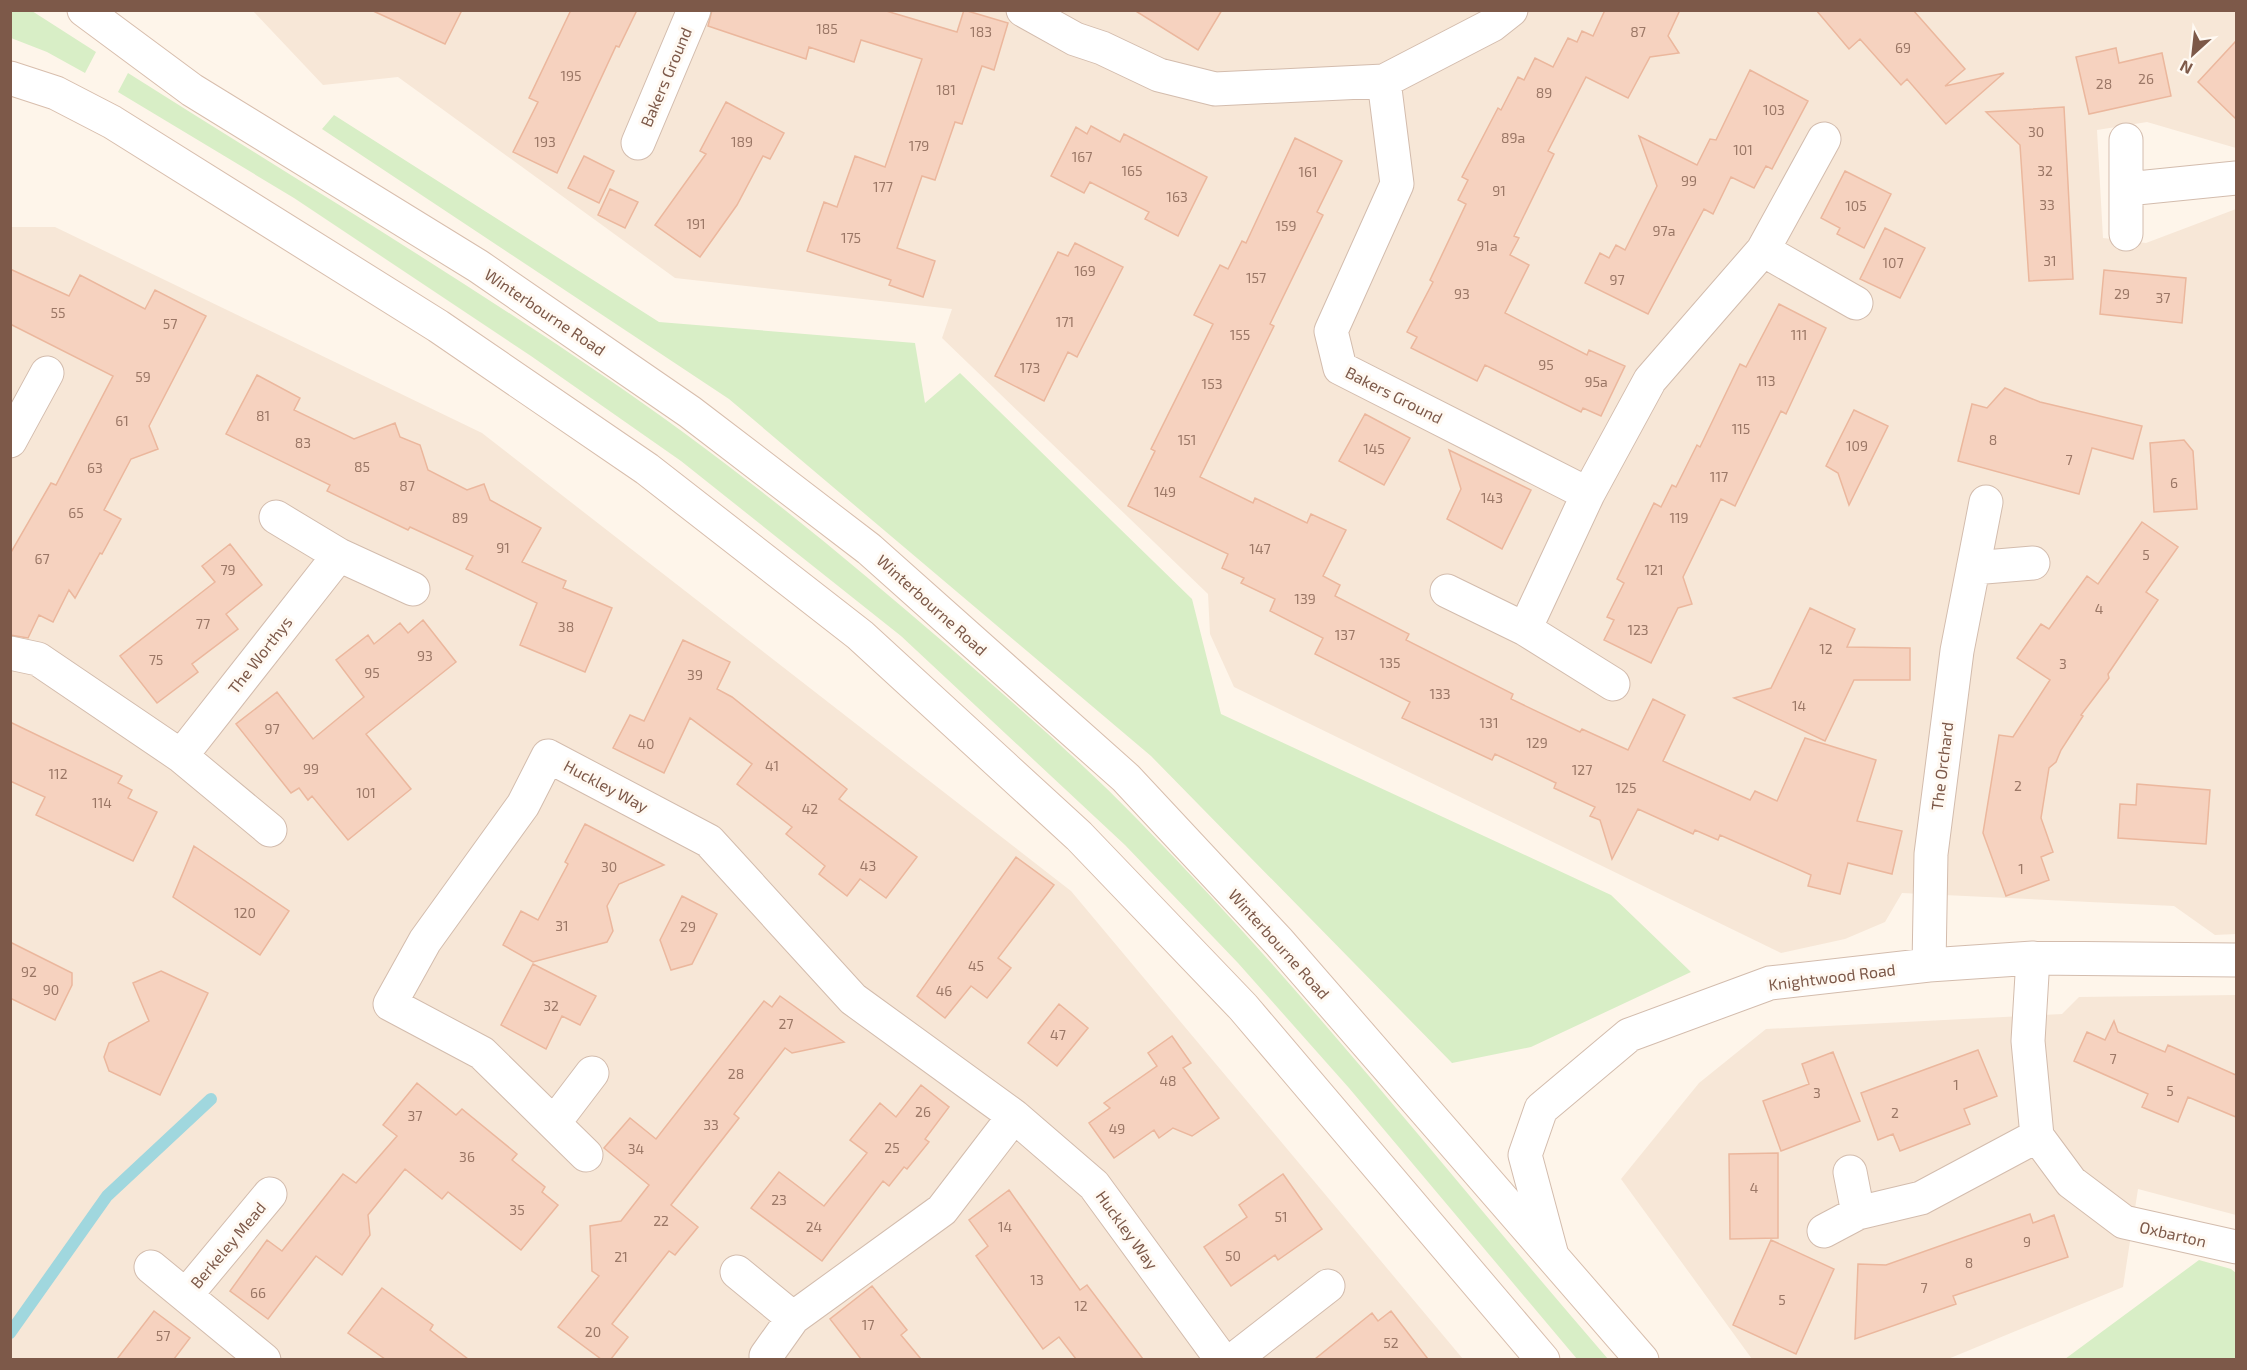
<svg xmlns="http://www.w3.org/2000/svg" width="2247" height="1370" font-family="'Exo 2',sans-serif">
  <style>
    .residential { fill: #f7e7d7 }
    .green { fill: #d8eec6 }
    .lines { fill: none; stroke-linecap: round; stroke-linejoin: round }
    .stream { stroke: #a0d7de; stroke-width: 12 }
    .building { fill: #f6d2bf; stroke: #ebb79d; stroke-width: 1.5 }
    .minor-casing { stroke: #d3bcad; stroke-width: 35 }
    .secondary-casing { stroke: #d8bead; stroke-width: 35 }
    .minor { stroke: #fff; stroke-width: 33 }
    .secondary { stroke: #fff; stroke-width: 33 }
    .labels { text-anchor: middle; stroke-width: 6; stroke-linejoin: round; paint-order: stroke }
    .number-label { font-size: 14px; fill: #9b7766 }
    .street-label { font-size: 16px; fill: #7d5949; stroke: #fff9f2 }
  </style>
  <rect width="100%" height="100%" fill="#fef5ea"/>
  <path class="residential" d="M253 11H2236V148L2147 122 2097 130 2103 238 2146 243 2236 209V934L2215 935 2174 906 1902 893 1885 922 1845 939 1781 953 1234 687 1210 634 1208 594 942 338 952 309 675 278 398 77 323 85Z
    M10 227H55L482 433 1071 891 1463 1359H11Z
    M2236 995V1215L2138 1189 2123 1287 1948 1359H1752L1621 1179 1699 1083 1766 1029 2062 1014 2079 997Z"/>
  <path class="green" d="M11 10 32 11 96 52 85 73 47 52 11 38Z
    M128 73C287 174 450 271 605 377 726 459 838 551 948 646 1013 703 1079 759 1139 821 1306 991 1452 1179 1608 1359H1577L1349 1088 1238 963 1125 845 901 636 681 461 531 356 294 198 118 92Z
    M334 115 659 322 915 343 925 403 960 373 1192 599 1221 714 1611 895 1691 972 1531 1047 1452 1063 1151 756 729 399 322 129Z
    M2199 1260 2231 1269 2236 1273V1359H2065Z"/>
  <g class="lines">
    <path class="stream" d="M10 1333 107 1196 211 1099"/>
  </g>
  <path class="building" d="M371 10H462L445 44Z
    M571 10H637L619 47 616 46 557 173 513 152 538 102 529 98Z
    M712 10H883L957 32 964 10 1008 23 994 70 982 66 962 124 955 122 935 180 922 176 897 248 935 261 923 297 889 285 891 280 807 251 824 202 837 207 855 156 885 167 922 59 861 40 854 62 809 47 806 59 708 26Z
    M1134 10H1222L1198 50Z
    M1605 10H1680L1668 36 1679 53 1650 57 1628 98 1586 77 1548 151 1554 154 1514 236 1519 238 1510 255 1529 265 1505 313 1587 355 1589 350 1625 366 1601 416 1583 408 1581 412 1485 365 1477 381 1411 348 1417 337 1407 332 1433 282 1430 280 1466 204 1458 200 1468 180 1462 177 1498 108 1501 110 1518 77 1524 80 1535 58 1553 67 1568 38 1577 42 1582 31 1593 36Z
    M1816 10H1913L1965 69 1945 86 2004 73 1946 124 1907 79 1901 85 1860 39 1849 49Z
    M2236 41V119L2198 82Z
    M2116 48 2119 63 2162 53 2171 96 2089 114 2076 57Z
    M1750 70 1808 101 1772 169 1766 166 1754 188 1731 177 1713 214 1704 209 1648 314 1585 283 1600 253 1609 258 1616 245 1625 250 1657 186 1639 136 1697 165 1710 139 1716 140Z
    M726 102 784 133 770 159 763 156 737 205 700 257 655 225 706 154 700 151Z
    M2064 107 2073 279 2029 281 2020 145 1986 112Z
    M1091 126 1120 142 1124 134 1207 177 1178 236 1145 219 1149 212 1090 182 1084 193 1051 176 1076 127 1087 134Z
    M1295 138 1342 161 1317 212 1323 215 1270 324 1274 326 1200 477 1253 503 1255 498 1307 523 1311 514 1346 530 1323 576 1340 585 1335 596 1409 634 1406 640 1513 694 1511 699 1580 732 1582 729 1628 750 1653 699 1685 715 1663 761 1750 800 1755 791 1777 801 1805 738 1876 760 1857 821 1902 831 1892 874 1848 863 1840 894 1808 886 1811 875 1720 835 1718 840 1695 830 1693 834 1638 809 1612 859 1600 820 1590 816 1595 807 1554 788 1556 783 1495 754 1492 760 1402 718 1410 702 1315 654 1323 638 1270 611 1275 599 1241 583 1244 578 1222 568 1228 554 1128 506 1155 451 1151 449 1213 324 1194 315 1220 265 1228 269 1242 241 1246 243Z
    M584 156 614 171 599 203 568 188Z
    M1845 171 1891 194 1864 248 1837 234 1840 228 1821 218Z
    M610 189 638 202 625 228 598 215Z
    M1885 228 1925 248 1900 298 1860 279Z
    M1075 243 1123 267 1077 357 1068 352 1044 401 995 376 1058 252 1068 256Z
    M10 269 69 296 80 275 145 309 155 290 206 316 149 426 158 449 131 459 104 510 121 519 102 554 100 553 75 598 69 590 53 622 39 615 28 638 10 635V554L51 483 56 485 113 376 10 324Z
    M2104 270 2186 278 2182 323 2100 314Z
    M1779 304 1826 328 1786 414 1781 411 1735 506 1721 499 1683 577 1692 604 1678 608 1651 663 1604 640 1614 620 1607 617 1624 583 1617 579 1654 503 1661 507 1672 485 1676 487 1697 445 1700 447 1740 364 1746 367Z
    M257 375 300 398 294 410 354 439 395 423 400 437 420 445 428 470 467 490 484 484 490 500 541 528 522 562 566 581 563 588 612 608 585 672 520 645 537 603 466 569 473 556 410 527 408 530 327 491 330 485 226 434Z
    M2005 388 2040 402 2142 426 2133 459 2092 448 2079 494 1958 461 1972 404 1987 408Z
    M1854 410 1888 426 1849 505 1838 473 1826 466Z
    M1365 414 1410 438 1384 485 1339 461Z
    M2184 440 2193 451 2197 509 2154 512 2150 443Z
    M1449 450 1531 490 1502 549 1447 519 1461 489Z
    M2142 522 2178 547 2146 592 2158 600 2108 674 2109 678 2081 715 2083 716 2061 750 2056 762 2049 768 2041 818 2053 852 2041 857 2049 880 2006 896 1983 833 1999 735 2013 737 2050 680 2017 658 2041 624 2049 629 2087 576 2098 584Z
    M230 544 262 585 226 614 238 629 192 664 198 672 157 703 120 656 215 582 202 566Z
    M1810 608 1855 629 1847 647 1910 648V680H1854L1825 741 1734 698 1771 688Z
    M423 620 456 662 366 734 411 789 348 840 312 796 308 800 299 788 291 793 236 724 277 692 313 739 364 697 336 660 368 635 374 644 400 623 408 633Z
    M683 640 730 662 717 689 732 697 847 789 839 799 917 857 886 898 860 879 847 896 819 874 825 866 786 834 792 827 737 784 752 764 690 718 664 773 613 748 630 715 644 721Z
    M10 722 122 776 118 783 132 790 128 798 157 812 133 861 36 815 45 797 10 781Z
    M2137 784 2210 790 2206 844 2118 838 2120 804 2136 805Z
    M585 824 664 865 619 884 607 906 613 931 607 942 533 962 503 945 521 911 538 920 568 864 565 862Z
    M194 846 289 911 260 955 173 897Z
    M1016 857 1054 885 998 958 1011 968 987 998 971 986 945 1018 917 996Z
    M682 896 717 914 692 964 671 970 660 940Z
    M10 942 72 973V985L55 1020 10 998Z
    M533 964 596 996 580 1025 562 1016 546 1049 501 1025Z
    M161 971 208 993 160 1095 109 1071 104 1057 109 1043 149 1021 133 983Z
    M780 996 844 1042 792 1053 785 1048 734 1114 739 1118 671 1205 698 1227 675 1255 669 1251 612 1324 628 1337 611 1359H601L558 1327 599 1276 592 1271 590 1226 621 1221 649 1185 604 1148 630 1118 656 1139 764 1001 772 1007Z
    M1059 1004 1088 1028 1057 1066 1028 1043Z
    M2114 1021 2118 1032 2165 1052 2168 1045 2236 1075V1117L2188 1097 2178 1122 2142 1107 2148 1094 2074 1061 2087 1032 2105 1040Z
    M1172 1036 1191 1063 1183 1068 1219 1118 1192 1136 1173 1128 1159 1138 1154 1130 1114 1158 1089 1123 1110 1108 1104 1103 1157 1066 1148 1053Z
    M1978 1050 1997 1096 1964 1109 1970 1124 1900 1151 1893 1134 1878 1140 1861 1093Z
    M1833 1052 1860 1121 1781 1151 1763 1101 1809 1084 1802 1064Z
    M417 1083 456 1115 462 1109 517 1154 512 1160 545 1187 542 1192 558 1205 521 1250 448 1192 442 1199 405 1169 368 1215 370 1235 342 1275 316 1256 268 1319 230 1291 267 1240 282 1251 343 1174 356 1183 397 1136 383 1125Z
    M921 1085 949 1107 925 1139 929 1142 907 1169 904 1167 889 1186 883 1181 822 1261 751 1208 779 1172 824 1206 867 1153 850 1140 880 1103 896 1117Z
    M1778 1153V1238L1730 1239 1729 1154Z
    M1283 1174 1322 1229 1278 1260 1275 1255 1231 1286 1204 1247 1247 1217 1239 1205Z
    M1009 1190 1080 1290 1087 1285 1143 1359H1076L1059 1337 1043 1349 976 1256 988 1246 969 1220Z
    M2030 1214 2033 1223 2054 1215 2068 1257 1953 1296 1956 1304 1855 1339 1858 1264 1886 1265Z
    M1771 1240 1834 1269 1796 1354 1733 1325Z
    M872 1286 907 1330 901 1335 921 1359H861L830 1319Z
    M382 1288 433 1325 430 1330 468 1359H385L348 1333Z
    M154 1311 190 1338 174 1359H117Z
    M1391 1311 1428 1359H1315L1372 1313 1378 1321Z"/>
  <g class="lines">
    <defs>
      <path id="minor" d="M1023 10 1075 39 1102 48 1159 75 1215 89 1384 81 1492 25 1511 10
        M1384 81 1397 184 1331 331 1340 368 1588 494
        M1824 139 1763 250 1856 303
        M638 143 694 10
        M2127 189 2236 178
        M2126 234V140
        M10 441 47 373
        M276 517 339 555
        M1973 568 2033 563
        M1447 591 1525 629 1613 684
        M1525 629 1588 494 1650 380 1763 250
        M10 653 38 659 181 756 270 830
        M181 756 339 555 413 589
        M2033 958 2028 1041 2037 1136 2071 1182 2124 1222 2236 1247
        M1929 965 1931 854 1957 651 1986 502
        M554 1123 592 1073
        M586 1155 482 1053 390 1004 425 941 523 805 548 756 709 841 853 999 1014 1116 1094 1185 1222 1360
        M1850 1172 1858 1213
        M1824 1231 1858 1213 1921 1198 2037 1136
        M1551 1252 1525 1155 1541 1109 1629 1035 1770 983 1929 965 2033 958 2236 960
        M151 1267 264 1360
        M737 1272 793 1318
        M186 1295 270 1194
        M766 1356 793 1318 942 1210 1014 1116
        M1233 1360 1328 1286"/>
      <path id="secondary" d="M84 10 192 90 478 266 690 412 869 549 1126 778 1279 942 1642 1360
        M10 78 56 93 112 122 438 326 647 469 860 635 1079 836 1243 1007 1543 1360"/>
    </defs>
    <use href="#minor" class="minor-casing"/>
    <use href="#secondary" class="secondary-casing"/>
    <use href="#minor" class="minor"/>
    <use href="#secondary" class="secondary"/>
  </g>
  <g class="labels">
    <g class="number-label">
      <text x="827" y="34">185</text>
      <text x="981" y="37">183</text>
      <text x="1638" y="37">87</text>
      <text x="1903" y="53">69</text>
      <text x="571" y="81">195</text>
      <text x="2146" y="84">26</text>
      <text x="2104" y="89">28</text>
      <text x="946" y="95">181</text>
      <text x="1544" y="98">89</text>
      <text x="1774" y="115">103</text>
      <text x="2036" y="137">30</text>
      <text x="1513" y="143">89a</text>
      <text x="545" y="147">193</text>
      <text x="742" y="147">189</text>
      <text x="919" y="151">179</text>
      <text x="1743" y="155">101</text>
      <text x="1082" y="162">167</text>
      <text x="1132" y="176">165</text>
      <text x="2045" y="176">32</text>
      <text x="1308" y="177">161</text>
      <text x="1689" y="186">99</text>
      <text x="883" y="192">177</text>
      <text x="1499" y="196">91</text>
      <text x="1177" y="202">163</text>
      <text x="2047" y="210">33</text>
      <text x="1856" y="211">105</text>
      <text x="696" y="229">191</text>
      <text x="1286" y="231">159</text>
      <text x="1664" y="236">97a</text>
      <text x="851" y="243">175</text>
      <text x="1487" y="251">91a</text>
      <text x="2050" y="266">31</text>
      <text x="1893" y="268">107</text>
      <text x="1085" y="276">169</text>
      <text x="1256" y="283">157</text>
      <text x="1617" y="285">97</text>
      <text x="1462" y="299">93</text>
      <text x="2122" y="299">29</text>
      <text x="2163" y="303">37</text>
      <text x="58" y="318">55</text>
      <text x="1065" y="327">171</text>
      <text x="170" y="329">57</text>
      <text x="1240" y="340">155</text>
      <text x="1799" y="340">111</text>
      <text x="1546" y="370">95</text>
      <text x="1030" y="373">173</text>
      <text x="143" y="382">59</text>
      <text x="1766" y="386">113</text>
      <text x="1596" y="387">95a</text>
      <text x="1212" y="389">153</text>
      <text x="263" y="421">81</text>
      <text x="122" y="426">61</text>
      <text x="1741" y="434">115</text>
      <text x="1187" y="445">151</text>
      <text x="1993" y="445">8</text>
      <text x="303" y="448">83</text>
      <text x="1857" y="451">109</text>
      <text x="1374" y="454">145</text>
      <text x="2069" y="465">7</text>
      <text x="362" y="472">85</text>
      <text x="95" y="473">63</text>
      <text x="1719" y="482">117</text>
      <text x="2174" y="488">6</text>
      <text x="407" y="491">87</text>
      <text x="1165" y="497">149</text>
      <text x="1492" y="503">143</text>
      <text x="76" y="518">65</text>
      <text x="460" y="523">89</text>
      <text x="1679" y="523">119</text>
      <text x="503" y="553">91</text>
      <text x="1260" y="554">147</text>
      <text x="2146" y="560">5</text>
      <text x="42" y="564">67</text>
      <text x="228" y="575">79</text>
      <text x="1654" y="575">121</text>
      <text x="1305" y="604">139</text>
      <text x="2099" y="614">4</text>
      <text x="203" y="629">77</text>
      <text x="566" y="632">38</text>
      <text x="1638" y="635">123</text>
      <text x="1345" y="640">137</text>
      <text x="1826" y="654">12</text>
      <text x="425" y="661">93</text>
      <text x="156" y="665">75</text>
      <text x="1390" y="668">135</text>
      <text x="2063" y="669">3</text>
      <text x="372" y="678">95</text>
      <text x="695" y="680">39</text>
      <text x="1440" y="699">133</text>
      <text x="1799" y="711">14</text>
      <text x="1489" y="728">131</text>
      <text x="272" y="734">97</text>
      <text x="1537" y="748">129</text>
      <text x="646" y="749">40</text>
      <text x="772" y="771">41</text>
      <text x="311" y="774">99</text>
      <text x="1582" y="775">127</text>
      <text x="58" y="779">112</text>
      <text x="2018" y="791">2</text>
      <text x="1626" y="793">125</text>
      <text x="366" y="798">101</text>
      <text x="102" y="808">114</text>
      <text x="810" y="814">42</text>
      <text x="868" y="871">43</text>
      <text x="609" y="872">30</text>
      <text x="2021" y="874">1</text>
      <text x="245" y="918">120</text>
      <text x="562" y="931">31</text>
      <text x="688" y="932">29</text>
      <text x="976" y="971">45</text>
      <text x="29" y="977">92</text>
      <text x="51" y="995">90</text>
      <text x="944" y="996">46</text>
      <text x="551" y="1011">32</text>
      <text x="786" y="1029">27</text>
      <text x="1058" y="1040">47</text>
      <text x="2113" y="1064">7</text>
      <text x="736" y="1079">28</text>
      <text x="1168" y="1086">48</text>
      <text x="1956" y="1090">1</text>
      <text x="2170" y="1096">5</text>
      <text x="1817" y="1098">3</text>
      <text x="923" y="1117">26</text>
      <text x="1895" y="1118">2</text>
      <text x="415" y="1121">37</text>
      <text x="711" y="1130">33</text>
      <text x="1117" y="1134">49</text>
      <text x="892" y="1153">25</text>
      <text x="636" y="1154">34</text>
      <text x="467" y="1162">36</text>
      <text x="1754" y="1193">4</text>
      <text x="779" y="1205">23</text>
      <text x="517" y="1215">35</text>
      <text x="1281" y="1222">51</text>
      <text x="661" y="1226">22</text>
      <text x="814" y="1232">24</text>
      <text x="1005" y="1232">14</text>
      <text x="2027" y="1247">9</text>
      <text x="1233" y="1261">50</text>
      <text x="621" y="1262">21</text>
      <text x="1969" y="1268">8</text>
      <text x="1037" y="1285">13</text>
      <text x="1924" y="1293">7</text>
      <text x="258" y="1298">66</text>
      <text x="1782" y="1305">5</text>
      <text x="1081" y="1311">12</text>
      <text x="868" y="1330">17</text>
      <text x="593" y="1337">20</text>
      <text x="163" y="1341">57</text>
      <text x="1391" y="1348">52</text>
    </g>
    <g class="street-label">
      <text transform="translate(666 77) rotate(-67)" y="6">Bakers Ground</text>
      <text transform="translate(545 312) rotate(34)" y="6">Winterbourne Road</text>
      <text transform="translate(1394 395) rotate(27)" y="6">Bakers Ground</text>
      <text transform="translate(932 605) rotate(42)" y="6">Winterbourne Road</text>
      <text transform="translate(260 655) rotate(-52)" y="6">The Worthys</text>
      <text transform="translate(1942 766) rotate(-83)" y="6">The Orchard</text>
      <text transform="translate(606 786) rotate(28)" y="6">Huckley Way</text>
      <text transform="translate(1279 944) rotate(48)" y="6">Winterbourne Road</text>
      <text transform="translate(1832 977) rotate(-7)" y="6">Knightwood Road</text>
      <text transform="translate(1127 1230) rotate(54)" y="6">Huckley Way</text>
      <text transform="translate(2173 1234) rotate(13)" y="6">Oxbarton</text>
      <text transform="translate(228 1245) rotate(-50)" y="6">Berkeley Mead</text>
    </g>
  </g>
  <rect width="2247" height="1370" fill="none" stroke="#7d5949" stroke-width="24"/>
  <g transform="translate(2193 54) rotate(207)" stroke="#fff9f2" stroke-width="4.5" paint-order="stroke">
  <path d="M0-4.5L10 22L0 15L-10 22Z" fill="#7d5949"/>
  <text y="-9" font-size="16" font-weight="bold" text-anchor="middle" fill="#7d5949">N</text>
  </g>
</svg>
